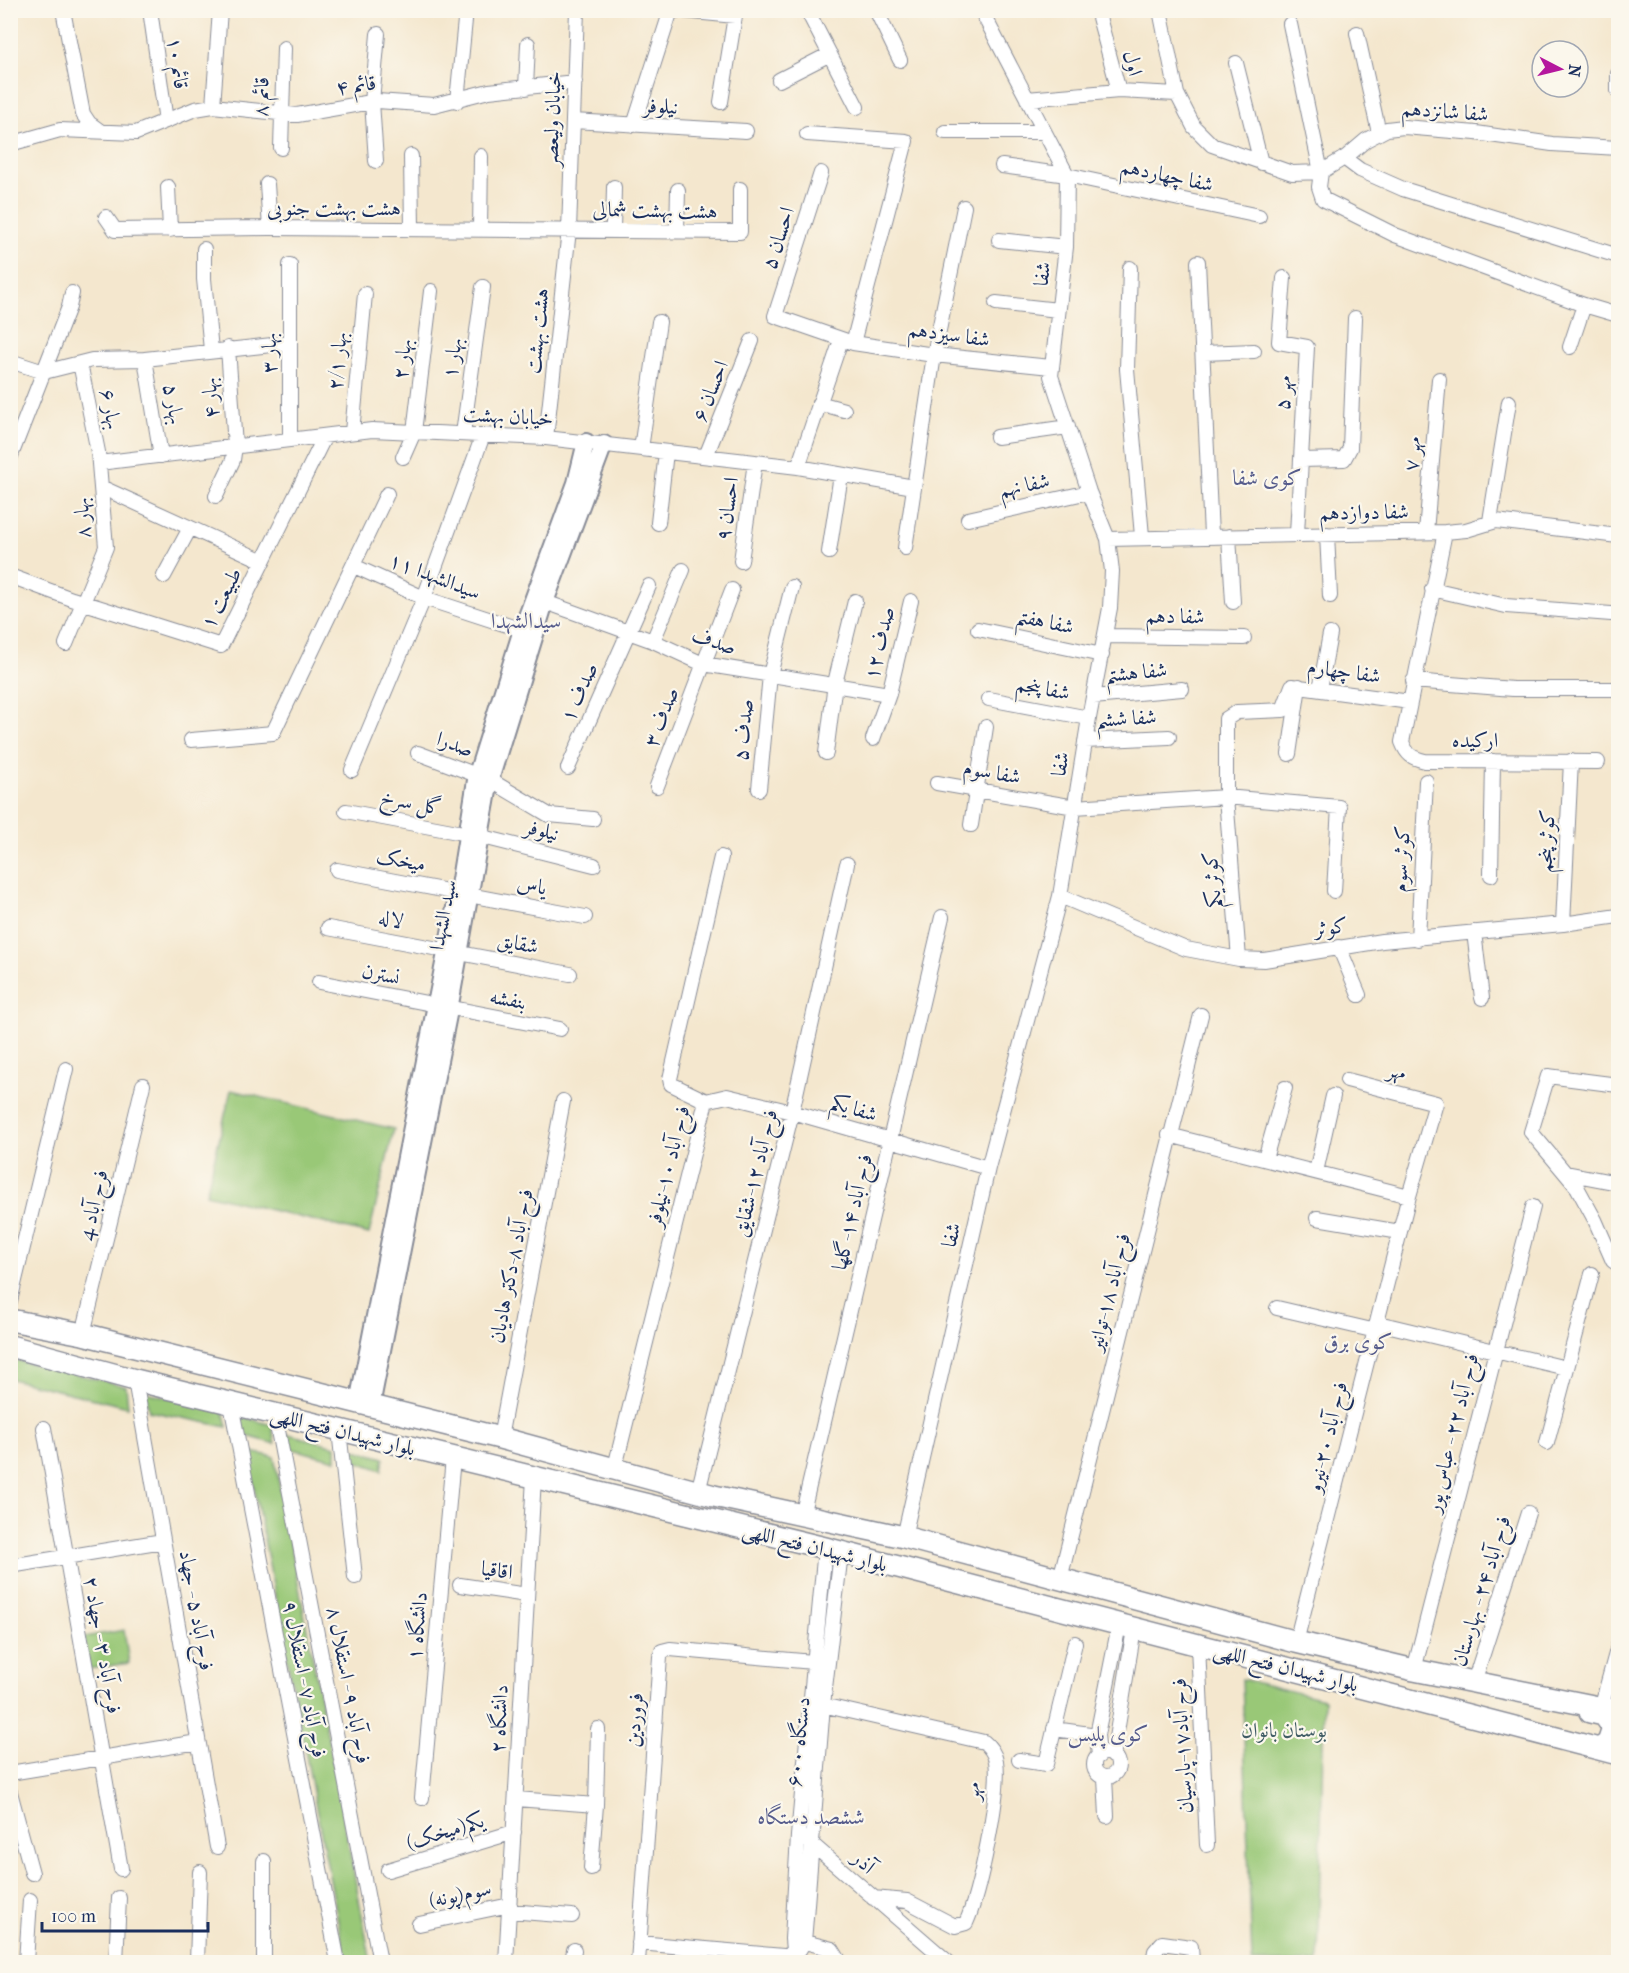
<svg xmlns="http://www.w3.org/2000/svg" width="1629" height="1973" font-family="'IM FELL French Canon',Amiri,serif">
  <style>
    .green { fill: #99c877; stroke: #5a7c6a; stroke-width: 1.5 }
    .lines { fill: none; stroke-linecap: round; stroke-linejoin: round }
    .minor-casing { stroke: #888b96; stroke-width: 16 }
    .tertiary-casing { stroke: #888b96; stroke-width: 20 }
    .primary-casing { stroke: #888b96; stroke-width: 24 }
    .minor { stroke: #fff; stroke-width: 14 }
    .tertiary { stroke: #fff; stroke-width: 16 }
    .primary { stroke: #fff; stroke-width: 21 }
    .labels { text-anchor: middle; stroke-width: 4.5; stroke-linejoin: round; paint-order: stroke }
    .street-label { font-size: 21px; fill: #1b2f5e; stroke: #fbf7ec }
    .park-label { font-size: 21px; fill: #415d66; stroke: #fbf7ec }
    .neighbourhood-label { font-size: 22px; fill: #565c8c; stroke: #fbf7ec }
  </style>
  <rect width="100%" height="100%" fill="#fbf7ec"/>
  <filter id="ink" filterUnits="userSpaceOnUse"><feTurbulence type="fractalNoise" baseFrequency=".0167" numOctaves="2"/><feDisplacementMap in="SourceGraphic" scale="12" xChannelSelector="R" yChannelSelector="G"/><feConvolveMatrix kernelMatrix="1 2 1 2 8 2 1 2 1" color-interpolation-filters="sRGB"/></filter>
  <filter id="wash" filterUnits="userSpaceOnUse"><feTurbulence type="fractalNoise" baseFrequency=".008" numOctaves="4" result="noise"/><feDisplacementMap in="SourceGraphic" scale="24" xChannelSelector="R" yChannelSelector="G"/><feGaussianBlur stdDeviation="1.35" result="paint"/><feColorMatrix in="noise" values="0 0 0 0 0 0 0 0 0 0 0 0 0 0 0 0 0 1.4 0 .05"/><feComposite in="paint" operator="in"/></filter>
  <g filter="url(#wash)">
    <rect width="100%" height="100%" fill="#f4e7ce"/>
    <path class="green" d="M231 1090 394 1129 369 1234 206 1194Z
      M11 1359 126 1386 128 1407 11 1379Z
      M145 1392 223 1410 227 1427 149 1411Z
      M240 1416 272 1425 275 1444 240 1434Z
      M288 1434 336 1446V1460L288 1448Z
      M352 1449 384 1458 382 1470 352 1460Z
      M247 1451 274 1457 371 1962H346Z
      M124 1630 129 1663 89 1669 84 1637Z
      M1242 1679 1324 1699 1318 1962H1252Z"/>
  </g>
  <g filter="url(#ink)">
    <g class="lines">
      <defs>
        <path id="minor" d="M63 10 83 114 89 123 100 131
          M150 10 166 121
          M673 10 735 16 721 102
          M807 10 857 107
          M876 10 900 60
          M1097 10 1119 91
          M1160 10 1177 94 1194 127 1212 145 1292 173 1321 172 1346 157 1366 140 1387 129 1404 127 1476 133 1552 144 1618 148
          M1290 24 1321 172 1319 187 1323 199 1395 235 1584 305 1618 315
          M1357 33 1379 133
          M1236 63 1261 163
          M1618 74V91
          M779 80 830 54
          M526 88 528 44
          M1027 99 1119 91 1177 94
          M457 101 466 10
          M213 106 220 10
          M573 121 746 131
          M634 125 671 10
          M945 132H1043
          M807 134 906 141 853 343
          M10 144 60 130 136 133 195 109 213 106 297 115 377 101 434 105 489 91 575 82
          M281 148 284 48
          M411 156 412 229
          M1344 158 1360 170 1403 189 1618 256
          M376 161 372 102 378 34
          M1002 166 1067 175 1259 216
          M821 173 775 316 853 343 934 355 1051 367
          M267 184 270 228
          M168 187 170 230
          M106 217 115 230 270 228 740 232V189
          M480 230 481 156
          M613 230 614 187
          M677 231 678 190
          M999 240 1066 247
          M204 249V279L211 350
          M1198 262 1211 535
          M1130 268 1127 369 1142 536
          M1284 278 1279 342 1307 347 1297 534
          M996 303 1058 310
          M1570 347 1584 305
          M1204 353 1254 351
          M145 359 161 456
          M10 361 44 372
          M44 372 92 360 145 359 290 343
          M819 403 844 410
          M352 432 365 294
          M463 434 483 287
          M997 437 1068 427
          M546 438 569 230 577 10
          M290 440V265
          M641 449 659 322
          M706 456 752 341
          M403 457 414 432 431 291
          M10 458 69 307 72 293
          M1301 460 1344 459 1350 448 1355 318
          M99 463 372 430 546 438 798 467 914 487
          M798 467 841 340
          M101 487 263 561
          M216 496 233 460 235 446 228 348
          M968 519 1089 492
          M1490 521 1509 402
          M658 523 666 452
          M1426 532 1439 379
          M1445 532 1402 742C1407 755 1412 758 1425 761L1598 762
          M1327 534 1330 596
          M1229 536 1233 602
          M1108 539 1445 532 1466 530 1496 521 1618 536
          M905 548 934 355 964 207
          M829 552 841 475
          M741 561 755 462
          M354 566 424 598 531 633
          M10 576 72 599 221 646 325 436
          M164 576 190 528
          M1432 589 1506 606 1611 614
          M537 599 653 641 703 664 889 694
          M978 629 1102 655
          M1106 636 1244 638
          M653 641 683 570
          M66 644 106 547 98 452 80 363
          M1413 681 1513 689H1618
          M1320 689 1330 634
          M1093 697 1182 689
          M989 699 1089 718
          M873 739 889 694 911 601
          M191 740 273 733 387 494
          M1085 741 1169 737
          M418 753 490 780 549 815 593 819
          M826 753 835 683 855 601
          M1289 754 1299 686
          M568 768 649 586
          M352 770 424 598 483 435
          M937 783 1075 807 1226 797 1339 807 1334 891
          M657 786 732 590
          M759 789 770 675 792 587
          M346 811 468 834
          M971 825 986 727
          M479 836 594 865
          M337 870 585 917
          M1491 875 1493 761
          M1060 896 1186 949 1239 959 1264 960 1382 941 1563 924 1618 916
          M1563 924 1571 761
          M328 928 570 974
          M1474 932 1482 998
          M1418 939 1426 781
          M1339 947 1359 995
          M1239 959 1226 797V719L1237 712 1283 710 1292 686 1410 702
          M319 982 560 1029
          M1618 1085 1548 1076 1531 1132 1577 1187 1595 1220 1613 1261 1618 1264
          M706 1101 727 1096 792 1112 988 1168
          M1169 1135 1409 1196
          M1265 1159 1285 1088
          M1316 1172 1333 1096
          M1566 1173 1618 1183
          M1317 1218 1400 1232
          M10 1301 66 1069
          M1277 1308 1376 1331
          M1378 1323 1566 1368
          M83 1334 143 1085
          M135 1380 217 1847
          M231 1404 338 1962
          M275 1415 380 1962
          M44 1428 121 1869
          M339 1430 355 1577
          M500 1438 563 1101
          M1547 1443 1592 1274
          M614 1471 706 1101 671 1084 670 1079 721 857
          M698 1492 792 1112 847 864
          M802 1516 942 917
          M904 1537 988 1168 1060 896 1089 718 1110 608 1112 571 1108 539 1089 492 1051 376 1066 247 1067 175 981 10
          M10 1566 163 1541
          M1060 1579 1201 1015
          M460 1585 527 1595
          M1296 1642 1409 1196 1436 1103 1347 1080
          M1198 1645 1207 1845
          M1414 1670 1533 1207
          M1474 1682 1528 1513
          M809 1702 984 1742C990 1747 994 1752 996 1761 1001 1791 979 1895 966 1923L955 1926 907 1901 873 1898
          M1601 1708 1618 1646
          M1054 1729 1097 1735
          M1094 1765a12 12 0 1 1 24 0a12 12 0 1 1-24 0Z
          M1099 1756 1097 1735 1119 1625
          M1113 1756 1134 1629
          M1019 1760 1046 1764 1075 1643
          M10 1773 198 1742
          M1105 1778 1107 1816
          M10 1792 32 1873
          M422 1798 453 1458
          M516 1799 596 1805 598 1729
          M805 1838 948 1962
          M264 1861V1962
          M591 1868 596 1805
          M388 1870 514 1832
          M509 1911 572 1916
          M419 1924 510 1905
          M797 1940 832 1949 840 1962
          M639 1943 795 1957
          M795 1957 804 1942 823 1705 841 1553
          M26 1962 30 1900
          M116 1962 119 1898
          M197 1962 200 1872
          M506 1962 534 1478
          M572 1962 574 1950
          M638 1962 660 1657 662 1651 670 1649 813 1662
          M794 1962 792 1939 798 1836 825 1548
          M1153 1962 1155 1951 1162 1943 1191 1947 1192 1962"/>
        <path id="tertiary" d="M358 1403 458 892 477 774 522 630 576 483 586 442
          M371 1406 449 1010 490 780 545 602 604 444"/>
        <path id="primary" d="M10 1320 83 1334 500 1438 714 1496 904 1537 1296 1642 1414 1670 1618 1711
          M10 1346 135 1380 825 1548 1618 1754
          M1590 1712 1604 1715 1613 1728 1608 1743 1599 1749"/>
      </defs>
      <use href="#minor" class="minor-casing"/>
      <use href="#tertiary" class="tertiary-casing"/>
      <use href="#primary" class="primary-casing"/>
      <use href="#minor" class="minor"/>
      <use href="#tertiary" class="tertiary"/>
      <use href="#primary" class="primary"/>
    </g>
  </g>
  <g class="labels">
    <g class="street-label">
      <text transform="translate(178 63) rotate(82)" y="7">قائم ۱۰</text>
      <text transform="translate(1133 63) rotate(75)" y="7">اول</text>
      <text transform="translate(356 85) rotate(-8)" y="7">قائم ۴</text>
      <text transform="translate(261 97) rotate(-88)" y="7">قائم ۸</text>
      <text transform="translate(661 106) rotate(3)" y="7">نیلوفر</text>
      <text transform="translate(1445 111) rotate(4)" y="7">شفا شانزدهم</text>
      <text transform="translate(552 119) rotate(-88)" y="7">خیابان ولیعصر</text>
      <text transform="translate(1167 175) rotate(12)" y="7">شفا چهاردهم</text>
      <text x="334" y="215">هشت بهشت جنوبی</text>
      <text transform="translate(655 210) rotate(1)" y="7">هشت بهشت شمالی</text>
      <text transform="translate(778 238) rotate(-72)" y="7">احسان ۵</text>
      <text transform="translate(1042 274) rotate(-83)" y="7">شفا</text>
      <text transform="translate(537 331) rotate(-84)" y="7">هشت بهشت</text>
      <text transform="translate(949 334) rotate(8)" y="7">شفا سیزدهم</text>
      <text transform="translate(269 353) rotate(-90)" y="7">بهار ۳</text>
      <text transform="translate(452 358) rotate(-82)" y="7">بهار ۱</text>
      <text transform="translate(402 359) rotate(-83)" y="7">بهار ۲</text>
      <text transform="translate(337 361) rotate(-85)" y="7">بهار ۲/۱</text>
      <text transform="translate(710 391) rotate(-68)" y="7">احسان ۶</text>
      <text transform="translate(1283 393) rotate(-87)" y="7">مهر ۵</text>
      <text transform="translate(210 398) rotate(-94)" y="7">بهار ۴</text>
      <text transform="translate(174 404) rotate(80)" y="7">بهار ۵</text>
      <text transform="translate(111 409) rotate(79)" y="7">بهار ۶</text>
      <text transform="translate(508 416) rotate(3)" y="7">خیابان بهشت</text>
      <text transform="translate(1412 454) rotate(-85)" y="7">مهر ۷</text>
      <text transform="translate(1024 485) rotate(-12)" y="7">شفا نهم</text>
      <text transform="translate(727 509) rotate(-82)" y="7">احسان ۹</text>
      <text transform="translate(1364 512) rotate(-1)" y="7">شفا دوازدهم</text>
      <text transform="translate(82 518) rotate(-94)" y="7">بهار ۸</text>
      <text transform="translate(435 576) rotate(21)" y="7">سیدالشهدا ۱۱</text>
      <text transform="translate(221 598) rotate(-63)" y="7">طبیعت ۱</text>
      <text transform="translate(1175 616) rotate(1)" y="7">شفا دهم</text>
      <text transform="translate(1045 621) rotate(12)" y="7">شفا هفتم</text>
      <text transform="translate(714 641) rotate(18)" y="7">صدف</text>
      <text transform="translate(879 643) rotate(-77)" y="7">صدف ۱۲</text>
      <text transform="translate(1344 671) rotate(8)" y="7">شفا چهارم</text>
      <text transform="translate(1136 672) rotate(-5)" y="7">شفا هشتم</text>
      <text transform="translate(1043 688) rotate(11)" y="7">شفا پنجم</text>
      <text transform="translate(579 692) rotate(-66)" y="7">صدف ۱</text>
      <text transform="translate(661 717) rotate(-69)" y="7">صدف ۳</text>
      <text transform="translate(1126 718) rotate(-3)" y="7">شفا ششم</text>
      <text transform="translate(743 730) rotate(-85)" y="7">صدف ۵</text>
      <text x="1475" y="747">ارکیده</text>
      <text transform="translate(455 744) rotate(20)" y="7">صدرا</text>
      <text transform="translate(1060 764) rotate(-81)" y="7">شفا</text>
      <text transform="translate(992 772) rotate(10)" y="7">شفا سوم</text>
      <text transform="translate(411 802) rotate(11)" y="7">گل سرخ</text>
      <text transform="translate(542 830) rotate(14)" y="7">نیلوفر</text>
      <text transform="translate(1546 841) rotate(-87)" y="7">کوثر پنجم</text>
      <text transform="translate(1401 859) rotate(-87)" y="7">کوثر سوم</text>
      <text transform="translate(401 860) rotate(10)" y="7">میخک</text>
      <text transform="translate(1212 880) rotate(-95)" y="7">کوثر یکم</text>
      <text transform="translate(532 885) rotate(11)" y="7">یاس</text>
      <text transform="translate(443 915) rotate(-79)" y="7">سید الشهدا</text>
      <text transform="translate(391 919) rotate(11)" y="7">لاله</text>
      <text transform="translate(1331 927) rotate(-8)" y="7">کوثر</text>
      <text transform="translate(518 943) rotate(11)" y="7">شقایق</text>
      <text transform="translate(381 974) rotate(12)" y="7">نسترن</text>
      <text transform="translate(508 999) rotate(10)" y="7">بنفشه</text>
      <text transform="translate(1397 1071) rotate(14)" y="7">مهر</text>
      <text transform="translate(854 1108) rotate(17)" y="7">شفا یکم</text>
      <text transform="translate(668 1166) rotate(-76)" y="7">فرح آباد ۱۰-نیلوفر</text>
      <text transform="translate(755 1173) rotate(-76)" y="7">فرح آباد ۱۲-شقایق</text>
      <text transform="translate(93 1205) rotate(-77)" y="7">فرح آباد 4</text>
      <text transform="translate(852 1212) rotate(-77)" y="7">فرح آباد ۱۴-گلها</text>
      <text transform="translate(951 1235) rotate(-77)" y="7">شفا</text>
      <text transform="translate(511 1266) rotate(-79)" y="7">فرح آباد ۸-دکتر هادیان</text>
      <text transform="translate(1109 1292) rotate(-76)" y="7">فرح آباد ۱۸-توانیر</text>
      <text transform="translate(343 1431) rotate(14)" y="7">بلوار شهیدان فتح اللهی</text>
      <text transform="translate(1452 1433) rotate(-76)" y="7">فرح آباد ۲۲ - عباس پور</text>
      <text transform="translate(1327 1437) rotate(-76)" y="7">فرح آباد ۲۰-نیرو</text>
      <text transform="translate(815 1547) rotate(14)" y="7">بلوار شهیدان فتح اللهی</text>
      <text transform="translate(497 1570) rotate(8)" y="7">اقاقيا</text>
      <text transform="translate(1481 1591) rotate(-73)" y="7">فرح آباد ۲۴ - بهارستان</text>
      <text transform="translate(197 1610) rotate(80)" y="7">فرح آباد ۵ - جهاد</text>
      <text transform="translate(417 1626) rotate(-85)" y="7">دانشگاه ۱</text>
      <text transform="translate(103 1645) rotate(80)" y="7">فرح آباد ۳ - جهاد ۲</text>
      <text transform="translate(1286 1667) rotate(14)" y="7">بلوار شهیدان فتح اللهی</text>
      <text transform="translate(305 1679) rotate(79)" y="7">فرح آباد ۷ - استقلال ۹</text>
      <text transform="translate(349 1685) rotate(79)" y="7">فرح آباد ۹ - استقلال ۸</text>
      <text transform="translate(499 1719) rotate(-87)" y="7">دانشگاه ۲</text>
      <text transform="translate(634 1720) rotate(-86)" y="7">فروردین</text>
      <text transform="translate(798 1742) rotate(-84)" y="7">۶۰۰ دستگاه</text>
      <text transform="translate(1182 1746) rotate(-93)" y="7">فرح آباد۱۷-پارسیان</text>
      <text transform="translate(972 1791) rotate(-84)" y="7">مهر</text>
      <text transform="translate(445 1831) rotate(-17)" y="7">یکم(میخک)</text>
      <text transform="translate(864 1862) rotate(43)" y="7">آذر</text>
      <text transform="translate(460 1894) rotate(-12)" y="7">سوم(پونه)</text>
    </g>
    <g class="park-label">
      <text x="1284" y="1737">بوستان بانوان</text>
    </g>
    <g class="neighbourhood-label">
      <text x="1267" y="485">کوی شفا</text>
      <text x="526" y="628">سیدالشهدا</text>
      <text x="1358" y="1349">کوی برق</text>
      <text x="1108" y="1741">کوی پلیس</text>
      <text x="811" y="1824">ششصد دستگاه</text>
    </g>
  </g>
  <rect width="1629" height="1973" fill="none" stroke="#fbf7ec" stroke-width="36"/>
  <g transform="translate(1560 69) rotate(97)"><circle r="28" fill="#fbf7ec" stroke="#a1a7b3" stroke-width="1.5"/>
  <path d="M0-4.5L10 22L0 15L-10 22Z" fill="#b5179e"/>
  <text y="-9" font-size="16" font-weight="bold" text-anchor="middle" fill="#1b2f5e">N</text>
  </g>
  <path d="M42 1922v9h166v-9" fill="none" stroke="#1b2f5e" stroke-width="3"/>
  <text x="51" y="1922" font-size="18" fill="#1b2f5e" stroke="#fbf7ec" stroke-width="4.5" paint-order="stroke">100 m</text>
</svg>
